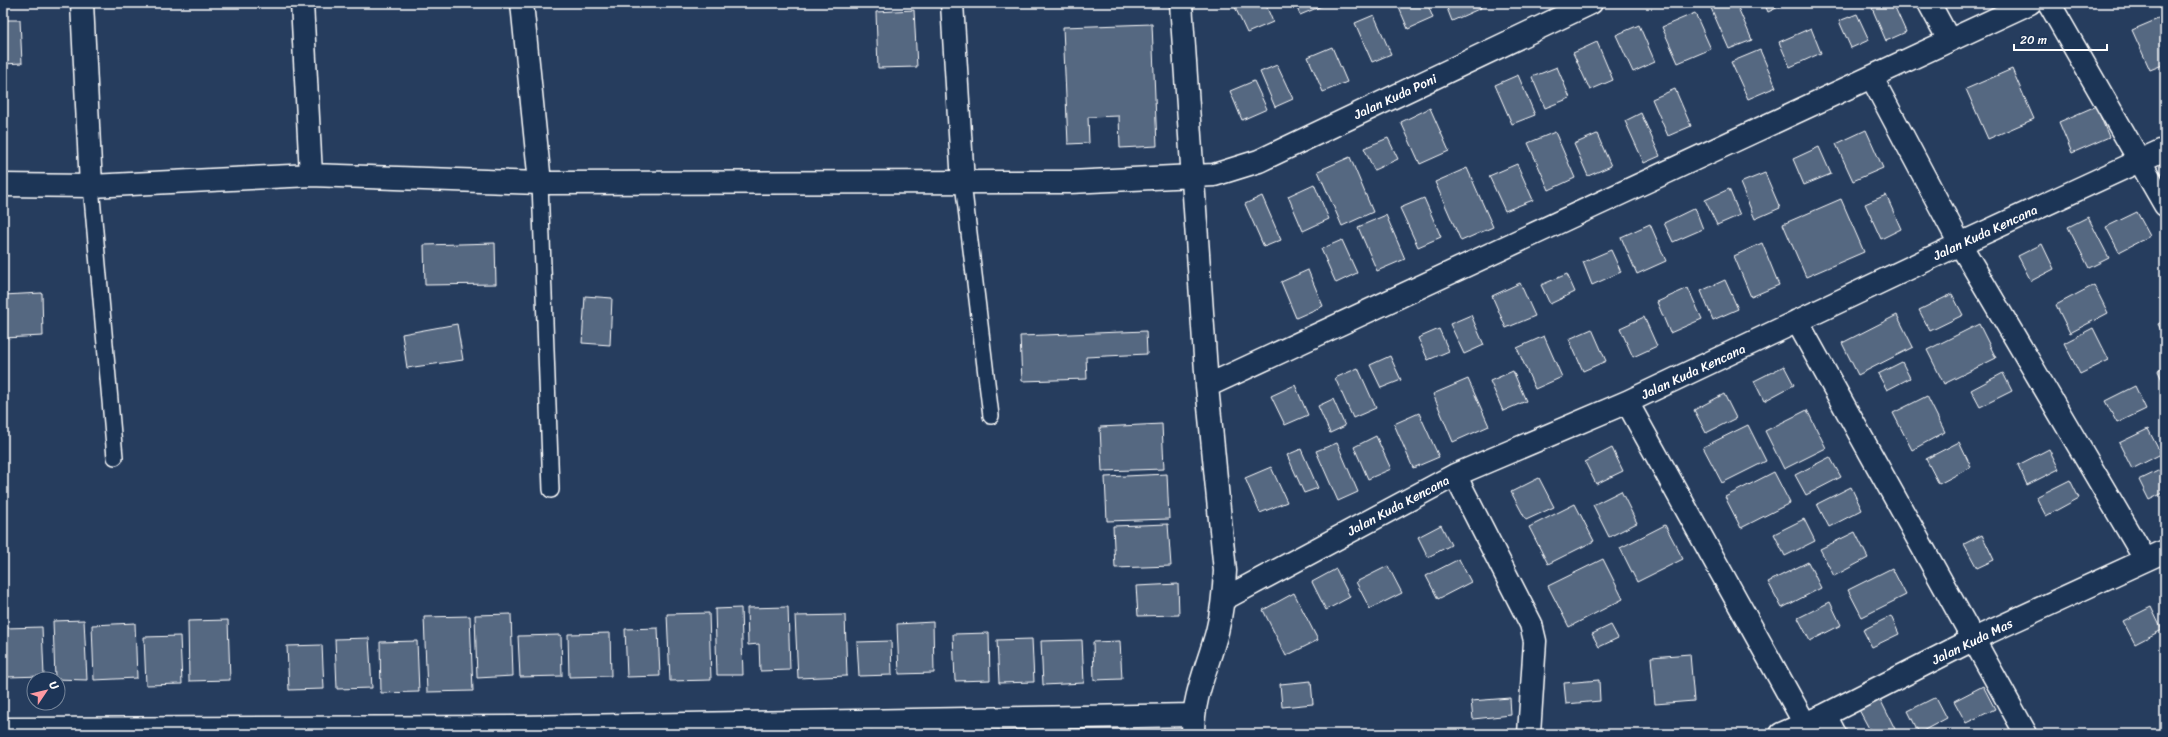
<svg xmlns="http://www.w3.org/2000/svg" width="2168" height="737" font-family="Sriracha,sans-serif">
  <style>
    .building { fill: #556781; stroke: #fff }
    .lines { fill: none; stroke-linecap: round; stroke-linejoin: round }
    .service-casing { stroke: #fff; stroke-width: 18 }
    .minor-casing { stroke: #fff; stroke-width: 25 }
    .service { stroke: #1d3557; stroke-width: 15 }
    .minor { stroke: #1d3557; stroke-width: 22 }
    .labels { text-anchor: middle; stroke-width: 3.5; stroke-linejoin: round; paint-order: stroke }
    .street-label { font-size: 13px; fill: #fff; stroke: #1d3557 }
  </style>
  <rect width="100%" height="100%" fill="#263d5e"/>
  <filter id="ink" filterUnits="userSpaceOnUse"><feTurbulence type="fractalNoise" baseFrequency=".025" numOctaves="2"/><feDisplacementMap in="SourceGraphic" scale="8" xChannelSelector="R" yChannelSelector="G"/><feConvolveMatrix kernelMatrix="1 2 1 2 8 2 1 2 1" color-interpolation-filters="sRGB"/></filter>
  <g filter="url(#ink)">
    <path class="building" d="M1238 3H1265L1273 22 1247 33 1234 5Z
      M1295 3H1323L1324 5 1300 15Z
      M1397 3H1427L1433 18 1408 29Z
      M1445 3H1479L1481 8 1452 21Z
      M1722 3H1736L1752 40 1729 49 1711 8Z
      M1764 3H1785V4L1768 12Z
      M1884 3H1893L1906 32 1886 41 1872 8Z
      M914 10 917 67 878 68 876 12Z
      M1695 13 1711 49 1678 63 1662 27Z
      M1857 14 1869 40 1851 48 1839 21Z
      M1374 15 1391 54 1372 62 1355 23Z
      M2165 16V64L2150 70 2132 30Z
      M3 20H20L22 63 3 64Z
      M1152 24 1157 146 1120 148 1119 116 1088 117 1089 143 1068 144 1063 27Z
      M1639 25 1655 62 1633 72 1616 35Z
      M1811 28 1821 53 1790 67 1779 42Z
      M1597 42 1613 80 1590 90 1573 53Z
      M1332 47 1347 82 1323 92 1308 57Z
      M1760 50 1776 87 1748 99 1731 62Z
      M1277 65 1293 99 1275 107 1260 72Z
      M1557 67 1570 98 1545 108 1532 77Z
      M2012 69 2034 119 1988 139 1966 89Z
      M1518 75 1535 115 1512 124 1495 85Z
      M1254 81 1267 109 1242 120 1230 91Z
      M1675 89 1691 126 1668 136 1652 99Z
      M2096 106 2109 137 2072 153 2059 122Z
      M1430 108 1449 151 1420 164 1401 122Z
      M1641 113 1660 156 1644 163 1625 121Z
      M1866 130 1883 168 1853 181 1836 144Z
      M1555 132 1575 178 1549 190 1528 143Z
      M1597 134 1611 166 1588 176 1574 144Z
      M1388 138 1398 159 1374 170 1364 148Z
      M1819 147 1831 174 1804 185 1793 159Z
      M1350 157 1373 212 1342 226 1318 171Z
      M1517 164 1533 200 1505 211 1489 176Z
      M1467 168 1493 227 1461 241 1435 182Z
      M1765 173 1780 208 1755 219 1740 183Z
      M1314 184 1329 219 1303 231 1288 196Z
      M1729 189 1740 215 1717 225 1705 200Z
      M1886 195 1901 229 1881 239 1865 204Z
      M1262 196 1281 240 1264 247 1245 204Z
      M1424 198 1441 237 1418 247 1400 208Z
      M1841 199 1864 252 1806 277 1783 224Z
      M1695 208 1703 229 1673 242 1664 223Z
      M2137 212 2150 236 2119 252 2106 227Z
      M1386 215 1405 259 1377 271 1358 227Z
      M2088 217 2109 258 2089 268 2068 227Z
      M1650 224 1666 261 1637 274 1621 237Z
      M1342 240 1357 273 1336 283 1321 249Z
      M495 243 496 284 425 285 424 245Z
      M1762 243 1779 285 1751 297 1734 256Z
      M2042 244 2054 269 2031 281 2018 256Z
      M1611 250 1621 272 1592 285 1583 262Z
      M1308 270 1323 306 1296 318 1281 282Z
      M1567 274 1575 292 1550 304 1541 285Z
      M1725 280 1738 309 1713 320 1701 291Z
      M1520 283 1535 316 1506 328 1492 296Z
      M2094 285 2108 313 2070 333 2056 305Z
      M1688 288 1702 319 1670 333 1657 302Z
      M42 293 43 336 3 338V295Z
      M1952 294 1963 315 1930 331 1919 310Z
      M585 296 612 298 610 345 582 343Z
      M1471 315 1484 345 1464 354 1450 324Z
      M1897 315 1913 347 1858 375 1842 343Z
      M1644 317 1657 346 1633 357 1620 328Z
      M2165 320V338L2158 324Z
      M457 324 463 360 407 368 402 334Z
      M1979 324 1996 358 1944 384 1927 350Z
      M2093 328 2109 360 2080 374 2064 343Z
      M1439 329 1449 351 1428 360 1418 338Z
      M1592 329 1606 361 1583 371 1569 339Z
      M1146 331 1147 354 1086 357 1087 379 1022 381 1020 336Z
      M1544 336 1562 377 1535 389 1517 348Z
      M1390 356 1401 380 1381 388 1370 365Z
      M1902 362 1910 378 1887 390 1878 374Z
      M1784 366 1794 385 1764 401 1754 381Z
      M2165 367V386L2158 371Z
      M1358 368 1376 408 1353 418 1335 378Z
      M1513 371 1526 401 1503 411 1490 381Z
      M2003 373 2012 391 1980 407 1971 390Z
      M1468 379 1489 426 1453 442 1433 394Z
      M1295 385 1308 415 1285 425 1271 396Z
      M2135 386 2146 409 2117 423 2105 401Z
      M1724 394 1736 418 1706 433 1694 410Z
      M1927 396 1945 432 1912 450 1893 413Z
      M1333 399 1345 426 1330 433 1318 406Z
      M1807 410 1826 448 1784 469 1765 431Z
      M1419 413 1439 457 1413 468 1394 424Z
      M1162 424 1164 469 1102 471 1100 427Z
      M1748 425 1766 461 1722 483 1703 447Z
      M2148 429 2161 454 2132 469 2119 443Z
      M1376 436 1391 469 1368 479 1354 447Z
      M1959 442 1971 467 1939 484 1926 459Z
      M1337 443 1358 492 1338 501 1316 451Z
      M1612 448 1623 471 1596 484 1585 462Z
      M1301 449 1318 488 1304 493 1287 455Z
      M2049 449 2059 469 2027 485 2018 465Z
      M1830 457 1841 477 1806 495 1795 475Z
      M1271 467 1287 502 1260 513 1245 478Z
      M2162 469 2165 474V492L2149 500 2139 480Z
      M1774 472 1790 503 1741 528 1725 497Z
      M1167 474 1169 519 1107 521 1105 477Z
      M1539 478 1554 507 1526 520 1511 492Z
      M2070 480 2079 498 2046 516 2036 497Z
      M1851 487 1862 510 1829 527 1817 504Z
      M1621 491 1637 523 1609 537 1593 505Z
      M1575 504 1594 541 1548 564 1529 527Z
      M1804 519 1815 541 1785 556 1774 534Z
      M1168 524 1171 566 1115 568 1113 526Z
      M1441 525 1451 545 1428 557 1418 537Z
      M1665 525 1683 559 1637 582 1620 548Z
      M1855 532 1868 558 1834 576 1820 549Z
      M1982 535 1994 560 1977 568 1964 544Z
      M1459 559 1471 582 1438 599 1426 576Z
      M1603 559 1623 599 1569 627 1548 586Z
      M1808 562 1821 588 1782 608 1768 582Z
      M1388 566 1402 593 1370 609 1356 582Z
      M1892 568 1906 595 1862 617 1848 590Z
      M1336 569 1350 597 1326 610 1312 582Z
      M1178 584 1179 615 1138 616 1136 586Z
      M1294 593 1318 640 1286 656 1263 610Z
      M1830 602 1841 625 1810 641 1798 618Z
      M788 607 790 670 760 671 759 644 748 645 747 608Z
      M2151 607 2162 630 2135 644 2123 621Z
      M741 608 743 675H717L715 609Z
      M709 613 711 680 670 681 667 614Z
      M511 614 513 676 477 678 475 615Z
      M845 615 847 676 798 678 795 616Z
      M470 616 473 691 427 692 424 617Z
      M1891 616 1899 634 1872 647 1863 630Z
      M84 620 87 680 55 679 53 621Z
      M228 620 230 680 189 681 188 621Z
      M933 622 934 673 899 674 897 624Z
      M135 623 137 678 94 680 92 625Z
      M1611 625 1618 638 1599 647 1592 634Z
      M42 627 44 676 7 677 5 628Z
      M658 628 660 676 627 677 625 629Z
      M610 633 611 676 569 677 568 634Z
      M989 633 990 680 955 681 953 634Z
      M561 635 562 676 520 677 518 636Z
      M180 636 182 684 146 685 144 637Z
      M369 638 372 688 337 689 335 639Z
      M1032 639 1034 682 999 683 997 640Z
      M1082 640 1084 683 1043 685 1041 641Z
      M417 641 419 692 381 693 380 642Z
      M891 641 892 675 859 676 857 642Z
      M1120 641 1122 679 1094 680 1093 642Z
      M322 645 324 689 289 690 287 646Z
      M1690 654 1694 701 1655 704 1651 657Z
      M1599 680 1600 701 1566 704 1564 683Z
      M1311 681 1313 704 1282 707 1280 684Z
      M1983 686 1995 709 1966 723 1954 701Z
      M1879 697 1897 733 1895 734H1872L1858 708Z
      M1936 697 1947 718 1919 733 1908 711Z
      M1510 698 1511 715 1473 719 1471 701Z"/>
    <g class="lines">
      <defs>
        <path id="service" d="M540 183 551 490
          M963 183 991 416
          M91 186 115 457"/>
        <path id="minor" d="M82 3 91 186
          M302 3 311 175
          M522 3 540 183
          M952 3 963 183
          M1181 3 1207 386 1225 571C1224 592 1222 612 1217 632 1207 669 1193 695 1193 734
          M1929 3 1949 40
          M2049 3 2165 205
          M1872 78 1960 244 2145 559
          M3 185 91 186 311 175 540 183 1070 182 1214 175 1259 161 1591 3
          M1797 321 2026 734
          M1207 386 2030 3
          M1627 402 1805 724
          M1455 475 1531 624 1535 641 1529 734
          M1224 599 1455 475 1627 402 1960 244 2165 149
          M1825 715 1835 734
          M3 729 518 727 1193 715
          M1781 734 1825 715 1974 639 2165 551"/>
      </defs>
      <use href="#service" class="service-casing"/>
      <use href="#minor" class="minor-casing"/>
      <use href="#service" class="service"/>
      <use href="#minor" class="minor"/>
    </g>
  </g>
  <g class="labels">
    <g class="street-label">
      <text transform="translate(1395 96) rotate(-25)" y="5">Jalan Kuda Poni</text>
      <text transform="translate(1985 232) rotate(-25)" y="5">Jalan Kuda Kencana</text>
      <text transform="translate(1693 371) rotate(-25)" y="5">Jalan Kuda Kencana</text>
      <text transform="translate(1398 505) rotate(-28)" y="5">Jalan Kuda Kencana</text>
      <text transform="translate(1972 641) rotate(-26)" y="5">Jalan Kuda Mas</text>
    </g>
  </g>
  <rect width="2168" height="737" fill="none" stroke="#1d3557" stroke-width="16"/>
  <rect x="8" y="8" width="2152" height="721" fill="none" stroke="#fff" stroke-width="1.5" filter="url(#ink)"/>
  <g transform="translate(46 691) rotate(55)"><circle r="19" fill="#1d3557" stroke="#77869a"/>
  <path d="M0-3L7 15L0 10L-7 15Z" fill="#ff9aa2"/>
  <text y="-6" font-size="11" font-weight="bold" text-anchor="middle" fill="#ffffff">U</text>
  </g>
  <path d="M2014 44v6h93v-6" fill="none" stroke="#ffffff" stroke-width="2"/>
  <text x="2020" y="44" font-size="12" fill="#ffffff" stroke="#1d3557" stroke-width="3" paint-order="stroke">20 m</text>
</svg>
